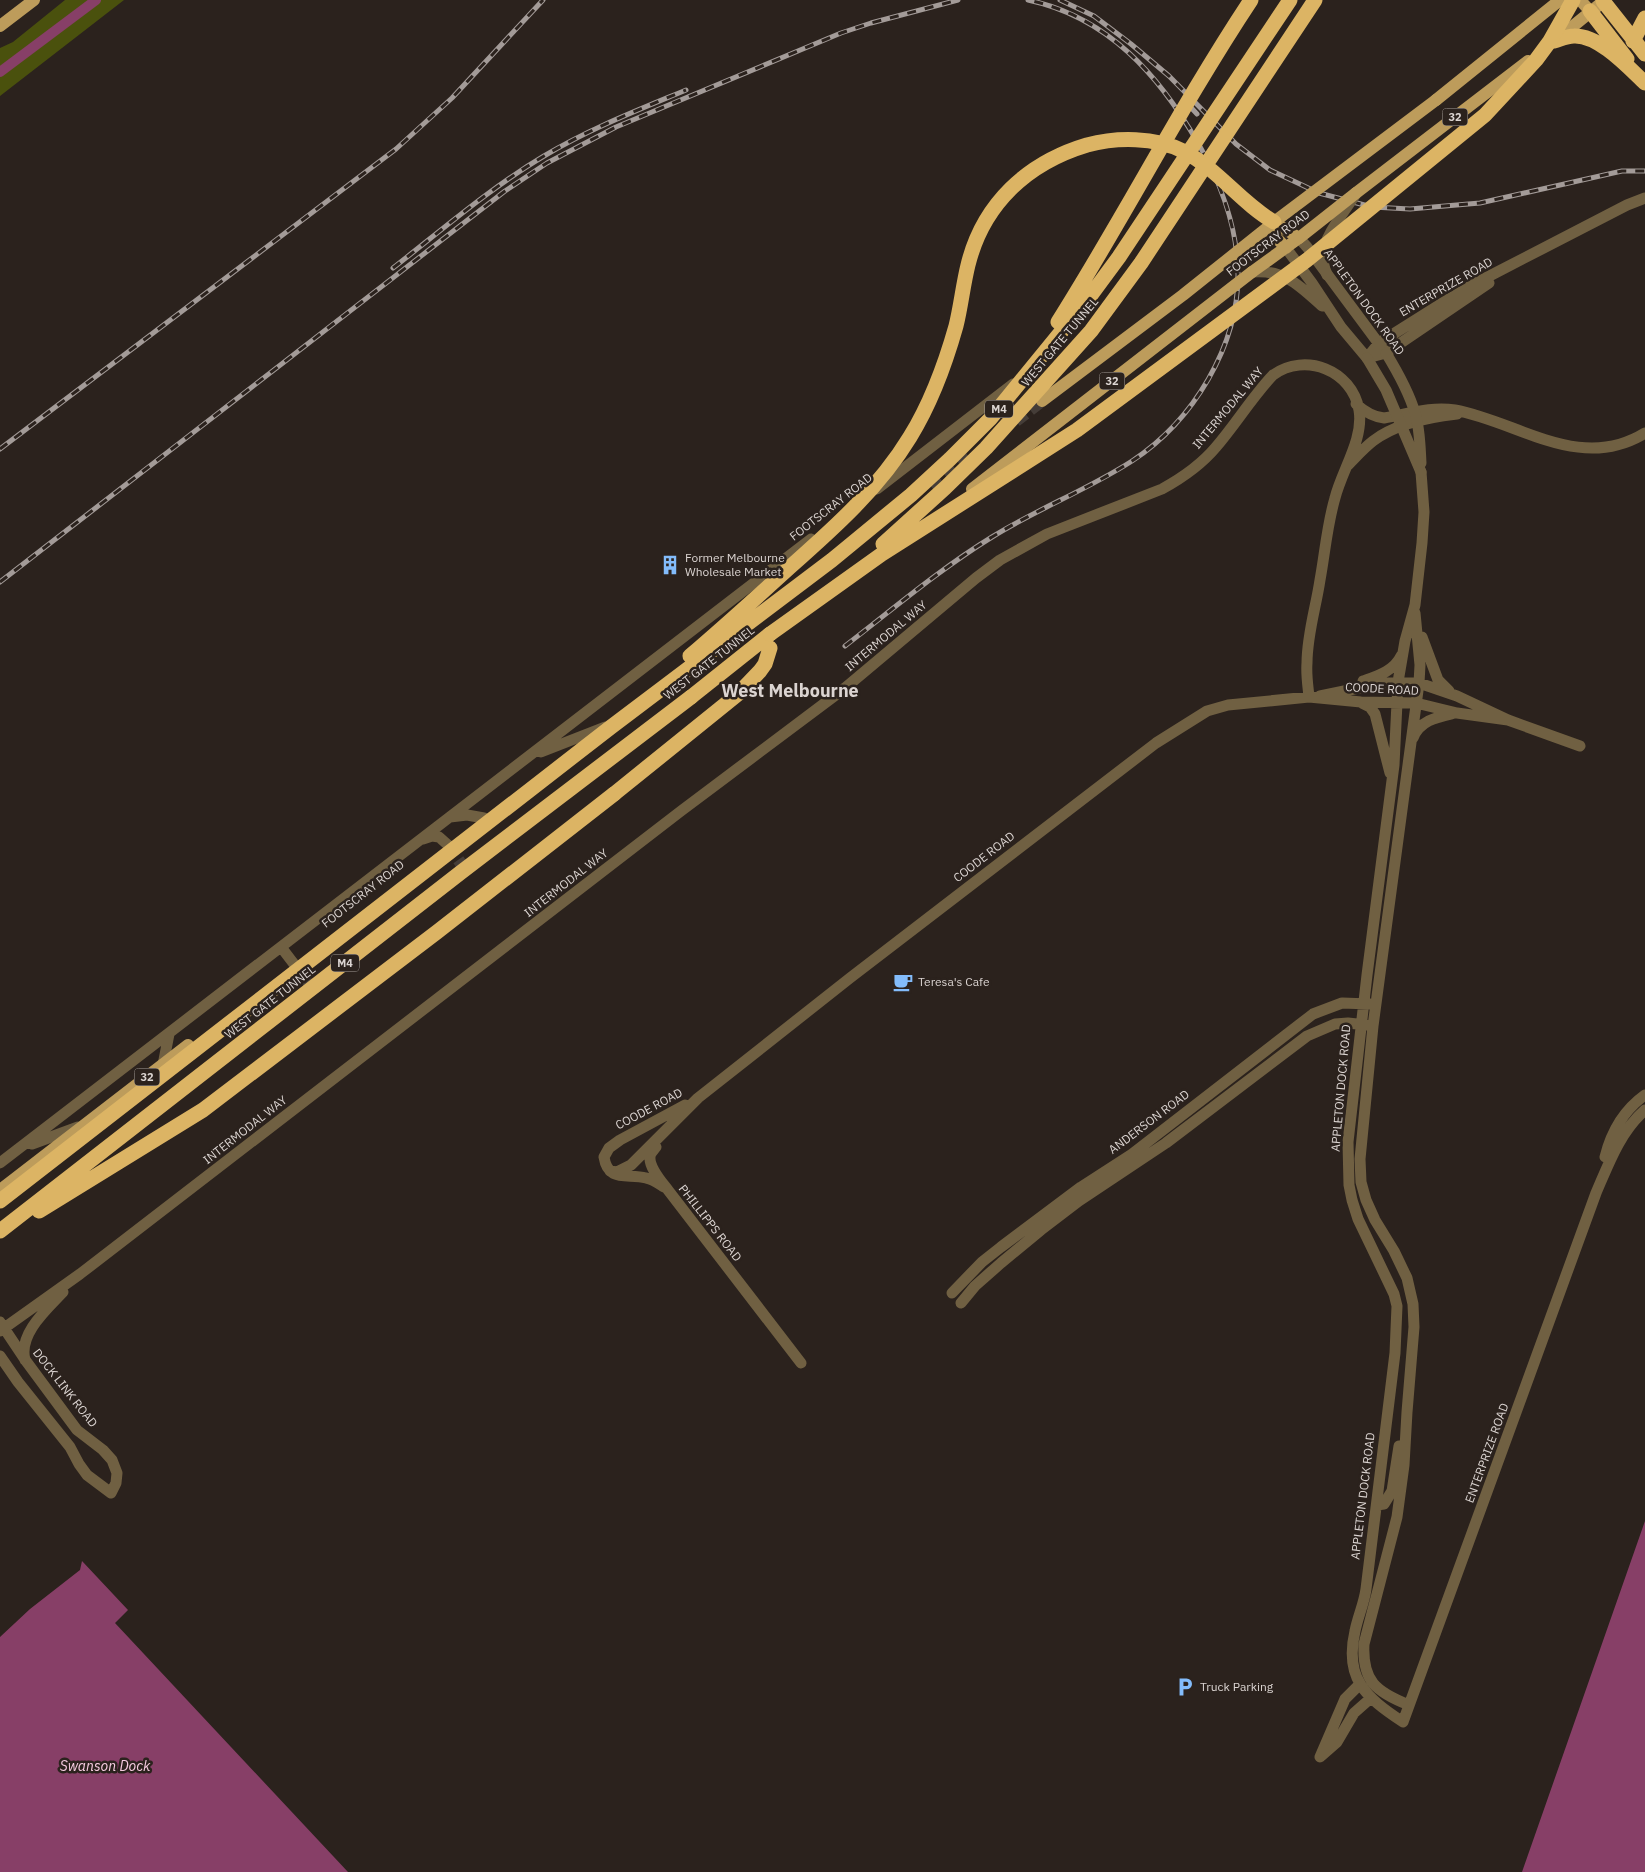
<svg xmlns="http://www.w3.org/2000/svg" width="1645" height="1872" font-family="'IBM Plex Sans',sans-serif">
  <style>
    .forest { fill: #4a510d }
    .water { fill: #873f67 }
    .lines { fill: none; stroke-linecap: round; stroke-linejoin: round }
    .canal { stroke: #873f67; stroke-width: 10 }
    .minor-tunnel { stroke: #453d38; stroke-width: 11; stroke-dasharray: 11 5.5; stroke-linecap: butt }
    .major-tunnel { stroke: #453d38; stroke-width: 12; stroke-dasharray: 12 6; stroke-linecap: butt }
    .minor { stroke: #706042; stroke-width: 11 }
    .major { stroke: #bd9c5b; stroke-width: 12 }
    .highway { stroke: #dcb464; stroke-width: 15 }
    .rail-casing { stroke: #a39b98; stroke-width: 5 }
    .rail { stroke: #2b221d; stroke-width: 3; stroke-dasharray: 9; stroke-linecap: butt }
    .minor-bridge { stroke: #706042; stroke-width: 11 }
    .major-bridge { stroke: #bd9c5b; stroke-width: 12 }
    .highway-bridge { stroke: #dcb464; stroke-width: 15 }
    .labels { text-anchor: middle; stroke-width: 5; stroke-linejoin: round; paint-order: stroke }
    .shield { fill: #2b221d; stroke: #a69f9b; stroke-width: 1 }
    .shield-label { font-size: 11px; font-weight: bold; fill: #dbd4d1 }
    .street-label { font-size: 12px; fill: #dbd4d1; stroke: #2b221d }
    .poi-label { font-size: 12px; fill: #dbd4d1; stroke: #2b221d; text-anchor: start }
    .water-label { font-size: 14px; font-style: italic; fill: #f7cce1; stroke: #2b221d }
    .district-label { font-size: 18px; font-weight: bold; fill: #dbd4d1; stroke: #2b221d }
  </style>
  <rect width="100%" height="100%" fill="#2b221d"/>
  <path class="forest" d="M65 0H124L0 96V48L13 42Z"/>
  <path class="water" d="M1645 1521V1872H1522Z
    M82 1561 128 1610 115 1623 348 1872H0V1637L30 1609 80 1570Z"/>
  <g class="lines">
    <path class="canal" d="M0 72 96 0"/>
    <path class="minor-tunnel" d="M294 964 316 994"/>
    <path class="major-tunnel" d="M1016 421 1042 401
      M930 485 972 454
      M448 845 469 875"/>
    <path class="minor" d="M1299 238 1307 247 1382 348
      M1286 248 1312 283 1341 327 1367 358
      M1252 272C1284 269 1300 286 1322 306
      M1367 358 1379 343 1441 304 1474 284 1627 205 1645 198
      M1367 358 1386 353 1489 283
      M1356 404C1365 412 1373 417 1384 418 1408 414 1431 406 1455 410 1519 422 1580 473 1645 433
      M1348 465C1356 457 1364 448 1373 441 1395 424 1430 417 1457 414
      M1421 472 1424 512 1422 543 1415 605 1405 641 1398 682 1394 765 1367 975 1348 1142 1349 1185 1352 1200 1358 1219 1394 1294 1397 1306 1395 1353 1366 1589C1364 1604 1358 1616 1355 1631 1344 1678 1365 1697 1403 1722L1596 1193C1609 1163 1620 1132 1645 1110
      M877 489 1013 384
      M1422 637 1438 680 1449 691
      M1363 681C1377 676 1394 671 1401 656
      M1320 696 1383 683H1419L1457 696 1508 720 1580 746
      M1362 703 1370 707 1375 714 1390 773
      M1413 738C1420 720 1438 717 1455 713
      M541 752 605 727
      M450 817 467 815 484 818
      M423 839 432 836 439 837 448 845
      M281 947 294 964
      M163 1065 169 1034
      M32 1144 78 1127
      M656 1147C654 1150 650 1153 650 1157 649 1168 662 1182 668 1190L801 1363
      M1605 1157C1611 1133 1624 1110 1645 1095
      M0 1163 811 539
      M610 1171 617 1172 631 1165 698 1098 850 978 1156 743 1207 711 1228 705 1309 697 1361 702 1416 703 1457 713 1508 720
      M664 1187C658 1183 653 1179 646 1178 628 1173 608 1183 604 1157L609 1148 620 1140 685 1105
      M952 1293 982 1262 1001 1247 1081 1187 1132 1154 1313 1014 1342 1003 1370 1004
      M961 1303 975 1286 1001 1263 1041 1230 1079 1201 1166 1143 1307 1036 1335 1024 1348 1023 1366 1025
      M0 1322 26 1361 77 1430 103 1450 112 1460 117 1473 116 1483 111 1493 87 1475 79 1464 70 1447 18 1382 0 1356
      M0 1331 80 1274 681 811 845 688 976 578 1000 560 1047 534 1162 489C1182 478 1201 465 1216 447 1236 424 1252 397 1273 375 1305 352 1352 370 1359 410 1364 439 1342 470 1335 498 1327 525 1325 553 1320 580 1316 607 1307 635 1307 663 1306 675 1308 686 1309 697
      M25 1360C18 1334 47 1309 63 1292
      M1377 1505 1384 1504 1392 1491 1399 1446
      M1409 1705C1376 1692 1362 1681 1364 1644L1397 1517 1404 1465 1407 1412 1414 1327 1413 1304 1407 1278 1394 1251 1375 1220 1366 1200 1361 1182 1360 1159 1373 1026 1419 683 1420 665 1415 613
      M1321 1756 1337 1742 1354 1713 1371 1698
      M1320 1757 1345 1699 1360 1684"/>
    <path class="major" d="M1580 0 1590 11
      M0 26 34 0
      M1556 40 1605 0
      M1436 100 1560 0
      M1356 193 1528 61
      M1252 272 1299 238 1274 222 1267 228 1286 248
      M0 1190 188 1045"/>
    <path class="highway" d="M1603 1 1645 54
      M1590 11 1627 59
      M1554 41C1561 39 1567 36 1574 36 1599 35 1628 67 1645 83
      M1633 41 1645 18
      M691 697 770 634
      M614 794 738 694 760 671 765 664 770 648"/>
    <defs>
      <path id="rail" d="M1060 0 1094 16 1131 44 1169 76 1236 144 1270 170 1319 193 1372 207 1410 209 1480 203 1622 171H1645
        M1185 101 1197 114
        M393 268C442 230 490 188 544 156 589 129 638 110 686 90
        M0 449 396 149 452 98 543 0
        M0 582 505 191 547 163 616 127 841 33 871 23 958 0
        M845 646C893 609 940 569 992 537 1037 509 1087 490 1132 461 1193 421 1239 346 1238 272 1237 227 1220 181 1198 143 1159 75 1108 17 1028 0"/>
    </defs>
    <use href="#rail" class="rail-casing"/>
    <use href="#rail" class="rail"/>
    <path class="minor-bridge" d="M1327 275C1325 269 1322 262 1323 255 1324 236 1345 211 1355 195
      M1386 353C1397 371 1409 392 1415 413 1420 429 1420 446 1421 463
      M1367 358 1386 390 1421 472"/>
    <path class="major-bridge" d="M1274 222 1436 100
      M1299 238 1356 193
      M1042 401 1183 295 1267 228
      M972 489 1252 272"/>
    <path class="highway-bridge" d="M1058 322C1125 216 1182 104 1251 0
      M883 544 945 488 986 448 1091 331 1141 263 1315 0
      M770 634 882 554 1077 430 1307 260 1485 115 1536 60 1550 41 1573 0
      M690 656C724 627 757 597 790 567 834 528 879 488 910 437 931 403 945 365 956 326 961 306 963 285 968 265 983 204 1027 163 1087 145 1117 137 1155 137 1183 151 1218 169 1241 203 1274 222
      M0 1201 611 727 832 560 911 495 950 459 990 419 1088 299 1119 257 1290 0
      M39 1211 203 1110 437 932 614 794
      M0 1231 460 873 691 697"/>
  </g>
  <defs>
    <symbol id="building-bare" viewBox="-9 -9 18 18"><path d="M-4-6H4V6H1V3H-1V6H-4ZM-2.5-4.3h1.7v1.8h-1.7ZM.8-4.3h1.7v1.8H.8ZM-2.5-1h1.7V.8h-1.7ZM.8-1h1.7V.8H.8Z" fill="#83bcfb" stroke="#2b221d" stroke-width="2.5" paint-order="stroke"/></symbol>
    <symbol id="cafe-bare" viewBox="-9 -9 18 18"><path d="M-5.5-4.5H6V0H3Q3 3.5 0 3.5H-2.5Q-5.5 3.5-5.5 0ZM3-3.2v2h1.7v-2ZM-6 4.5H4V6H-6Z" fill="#83bcfb" stroke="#2b221d" stroke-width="2.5" paint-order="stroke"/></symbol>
    <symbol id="parking-bare" viewBox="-9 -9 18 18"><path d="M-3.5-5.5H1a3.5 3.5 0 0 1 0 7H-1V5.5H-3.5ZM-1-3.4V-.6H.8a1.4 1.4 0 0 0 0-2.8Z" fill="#83bcfb" stroke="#2b221d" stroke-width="2.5" paint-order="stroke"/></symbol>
  </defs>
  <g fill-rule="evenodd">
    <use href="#building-bare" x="656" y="551" width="28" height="28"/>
    <use href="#cafe-bare" x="889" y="968" width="28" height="28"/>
    <use href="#parking-bare" x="1171" y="1673" width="28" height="28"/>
  </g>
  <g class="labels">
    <g class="shield">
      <rect x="1442.5" y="108.5" width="25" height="17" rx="4"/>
      <rect x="1099.5" y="372.5" width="25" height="17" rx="4"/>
      <rect x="985" y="400.5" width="28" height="17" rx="4"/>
      <rect x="331" y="954.5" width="28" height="17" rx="4"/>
      <rect x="134.5" y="1068.5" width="25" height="17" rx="4"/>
    </g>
    <g class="shield-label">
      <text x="1455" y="121">32</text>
      <text x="1112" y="385">32</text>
      <text x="999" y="413">M4</text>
      <text x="345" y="967">M4</text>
      <text x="147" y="1081">32</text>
    </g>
    <g class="street-label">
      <text transform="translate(1268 243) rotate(-37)" y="4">FOOTSCRAY ROAD</text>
      <text transform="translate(1446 287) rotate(-30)" y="4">ENTERPRIZE ROAD</text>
      <text transform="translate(1364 302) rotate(54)" y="4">APPLETON DOCK ROAD</text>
      <text transform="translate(1060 342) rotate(-50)" y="4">WEST GATE TUNNEL</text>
      <text transform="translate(1228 408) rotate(-50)" y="4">INTERMODAL WAY</text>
      <text transform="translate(831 507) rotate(-38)" y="4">FOOTSCRAY ROAD</text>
      <text transform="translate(886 636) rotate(-40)" y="4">INTERMODAL WAY</text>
      <text transform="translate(709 663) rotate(-38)" y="4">WEST GATE TUNNEL</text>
      <text transform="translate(1382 689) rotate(3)" y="4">COODE ROAD</text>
      <text transform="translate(984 857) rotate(-38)" y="4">COODE ROAD</text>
      <text transform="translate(566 883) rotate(-38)" y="4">INTERMODAL WAY</text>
      <text transform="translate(363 894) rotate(-38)" y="4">FOOTSCRAY ROAD</text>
      <text transform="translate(270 1002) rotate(-38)" y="4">WEST GATE TUNNEL</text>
      <text transform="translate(1341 1088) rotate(-85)" y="4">APPLETON DOCK ROAD</text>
      <text transform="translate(649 1109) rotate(-28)" y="4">COODE ROAD</text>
      <text transform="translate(1149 1122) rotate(-37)" y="4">ANDERSON ROAD</text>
      <text transform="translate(245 1130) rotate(-38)" y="4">INTERMODAL WAY</text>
      <text transform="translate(710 1223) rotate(52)" y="4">PHILLIPPS ROAD</text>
      <text transform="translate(65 1388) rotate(52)" y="4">DOCK LINK ROAD</text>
      <text transform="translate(1487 1453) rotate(-70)" y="4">ENTERPRIZE ROAD</text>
      <text transform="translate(1363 1496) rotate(-83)" y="4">APPLETON DOCK ROAD</text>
    </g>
    <g class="poi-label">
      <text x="685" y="562">Former Melbourne<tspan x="685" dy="14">Wholesale Market</tspan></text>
      <text x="918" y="986">Teresa's Cafe</text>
      <text x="1200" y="1691">Truck Parking</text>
    </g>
    <g class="water-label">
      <text x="105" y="1771">Swanson Dock</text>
    </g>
    <g class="district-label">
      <text x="790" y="697">West Melbourne</text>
    </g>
  </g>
</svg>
